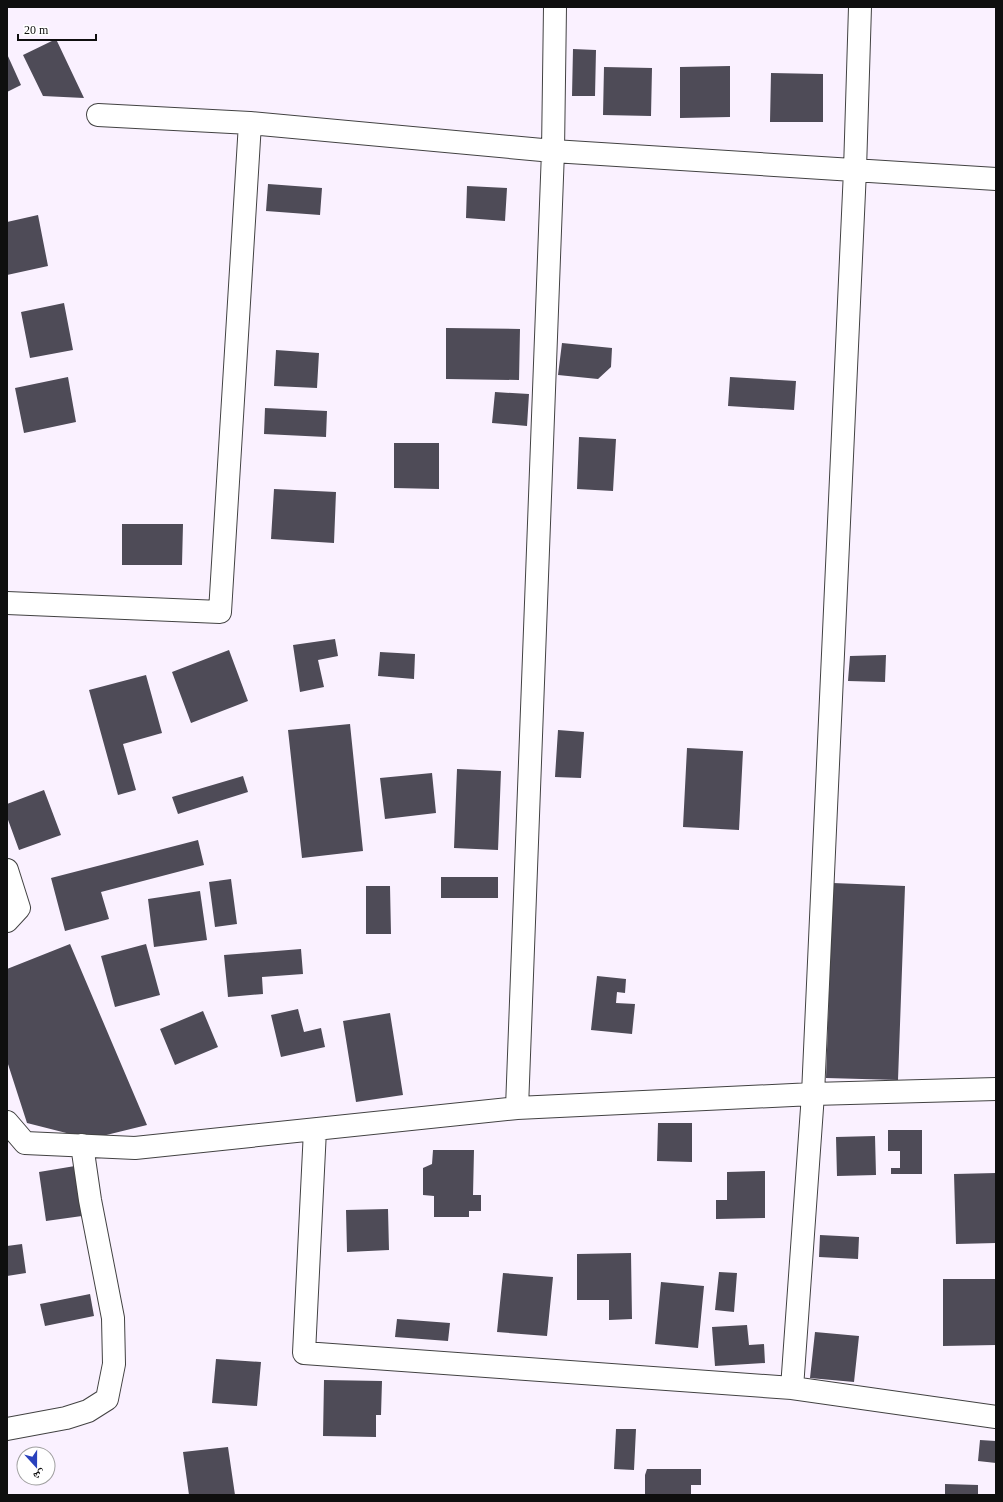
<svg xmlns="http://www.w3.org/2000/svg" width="1003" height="1502" font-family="'Times New Roman','Noto Naskh Arabic',serif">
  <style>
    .building { fill: #4e4b57 }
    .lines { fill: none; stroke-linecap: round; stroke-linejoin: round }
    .minor-casing { stroke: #424242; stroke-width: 24 }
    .minor { stroke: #fff; stroke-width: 22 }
  </style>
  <rect width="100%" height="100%" fill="#faf1ff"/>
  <path class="building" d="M56 39 84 98 43 96 23 55Z
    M573 49 596 50 595 96H572Z
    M7 54 21 85 7 92Z
    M730 66V117L680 118V67Z
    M604 67 652 68 651 116 603 115Z
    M771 73 823 74V122H770Z
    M268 184 322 188 320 215 266 211Z
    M467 186 507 188 505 221 466 218Z
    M38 215 48 266 7 275V222Z
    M64 303 73 350 30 358 21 312Z
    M446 328 520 329 519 380 446 379Z
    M562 343 612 348 611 367 598 379 558 375Z
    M276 350 319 353 317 388 274 386Z
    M68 377 76 422 24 433 15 388Z
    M730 377 796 381 794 410 728 406Z
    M495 392 529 394 527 426 492 423Z
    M265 408 327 411 326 437 264 434Z
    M579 437 616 439 613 491 577 489Z
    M394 443H439V489L394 488Z
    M274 489 336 492 334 543 271 539Z
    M122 524H183L182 565H122Z
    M335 639 338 656 318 660 324 687 300 692 293 645Z
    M229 650 248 701 191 723 172 672Z
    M380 652 415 654 414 679 378 676Z
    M886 655 885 682 848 681 850 656Z
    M146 675 162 733 123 744 136 790 118 795 89 690Z
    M350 724 363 851 302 858 288 730Z
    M558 730 584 732 581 778 555 777Z
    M687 748 743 751 739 830 683 827Z
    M457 769 501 771 498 850 454 848Z
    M432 773 436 813 385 819 380 778Z
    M243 776 248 792 178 814 172 797Z
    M44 790 61 835 19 850 7 817V804Z
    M198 840 204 865 101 892 109 919 65 931 51 878Z
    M441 877H498V898H441Z
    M231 879 237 924 215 927 209 882Z
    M833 883 905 886 898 1080 826 1078Z
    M366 886H390L391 934H366Z
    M200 891 207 940 154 947 148 899Z
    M70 944 147 1125 90 1139 27 1123 7 1061V969Z
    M146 944 160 995 115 1007 101 956Z
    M301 949 303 974 262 977 263 994 228 997 224 955Z
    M597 976 626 979 625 993 617 992 616 1003 635 1004 632 1034 591 1030Z
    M298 1009 304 1032 321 1028 325 1047 281 1057 271 1015Z
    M203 1011 218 1047 175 1065 160 1029Z
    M390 1013 403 1095 356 1102 343 1021Z
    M658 1123H692V1162L657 1161Z
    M888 1130H922V1174H891V1168H900V1151H888Z
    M875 1136 876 1175 837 1176 836 1137Z
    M433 1150H474L473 1195H481V1211H469V1217H434V1196L423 1195V1168L432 1164Z
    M75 1166 82 1216 46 1221 39 1172Z
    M765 1171V1218L716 1219V1200H727V1172Z
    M996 1173V1243L956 1244 954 1174Z
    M388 1209 389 1250 347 1252 346 1210Z
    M820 1235 859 1237 858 1259 819 1257Z
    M22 1244 26 1273 7 1276V1246Z
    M631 1253 632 1319 609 1320V1300H577V1254Z
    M719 1272 737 1273 734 1312 715 1310Z
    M503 1273 553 1277 547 1336 497 1332Z
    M943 1279H996V1345L943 1346Z
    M661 1282 704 1286 698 1348 655 1344Z
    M90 1294 94 1316 45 1326 40 1304Z
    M397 1319 450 1323 448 1341 395 1337Z
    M747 1325 749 1345 764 1344 765 1363 715 1366 712 1327Z
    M815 1332 859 1336 854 1382 810 1378Z
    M216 1359 261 1362 257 1406 212 1403Z
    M324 1380 382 1381 381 1415H376V1437L323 1436Z
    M616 1429H636L634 1470 614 1469Z
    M980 1440 996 1441V1463L978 1461Z
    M228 1447 235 1495H189L183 1452Z
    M647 1469H701V1485H691V1495H645V1475Z
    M945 1484 978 1485V1495H945Z"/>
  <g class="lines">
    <defs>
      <path id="minor" d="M98 115 250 123 553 151 996 179
        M7 603 220 612 250 123
        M7 870 19 908 7 921
        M517 1108 553 151 555 7
        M7 1122 25 1143 135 1148 517 1108 813 1094 996 1089
        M315 1130 304 1353 792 1388 996 1417
        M792 1388 813 1094 855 170 860 7
        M7 1429 66 1418 88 1411 107 1399 114 1364 113 1318 90 1200 82 1145"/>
    </defs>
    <use href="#minor" class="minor-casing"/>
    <use href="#minor" class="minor"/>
  </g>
  <rect width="1003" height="1502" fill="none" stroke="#0f0f0f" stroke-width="16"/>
  <g transform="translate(36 1466) rotate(159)"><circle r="19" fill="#ffffff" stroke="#9f9f9f"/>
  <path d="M0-3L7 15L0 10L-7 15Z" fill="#2941bd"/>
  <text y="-6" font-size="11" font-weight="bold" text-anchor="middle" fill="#0f0f0f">ش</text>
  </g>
  <path d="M18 34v6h78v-6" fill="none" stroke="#0f0f0f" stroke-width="2"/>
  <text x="24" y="34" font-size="12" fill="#0f0f0f" stroke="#ffffff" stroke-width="3" paint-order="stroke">20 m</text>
</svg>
